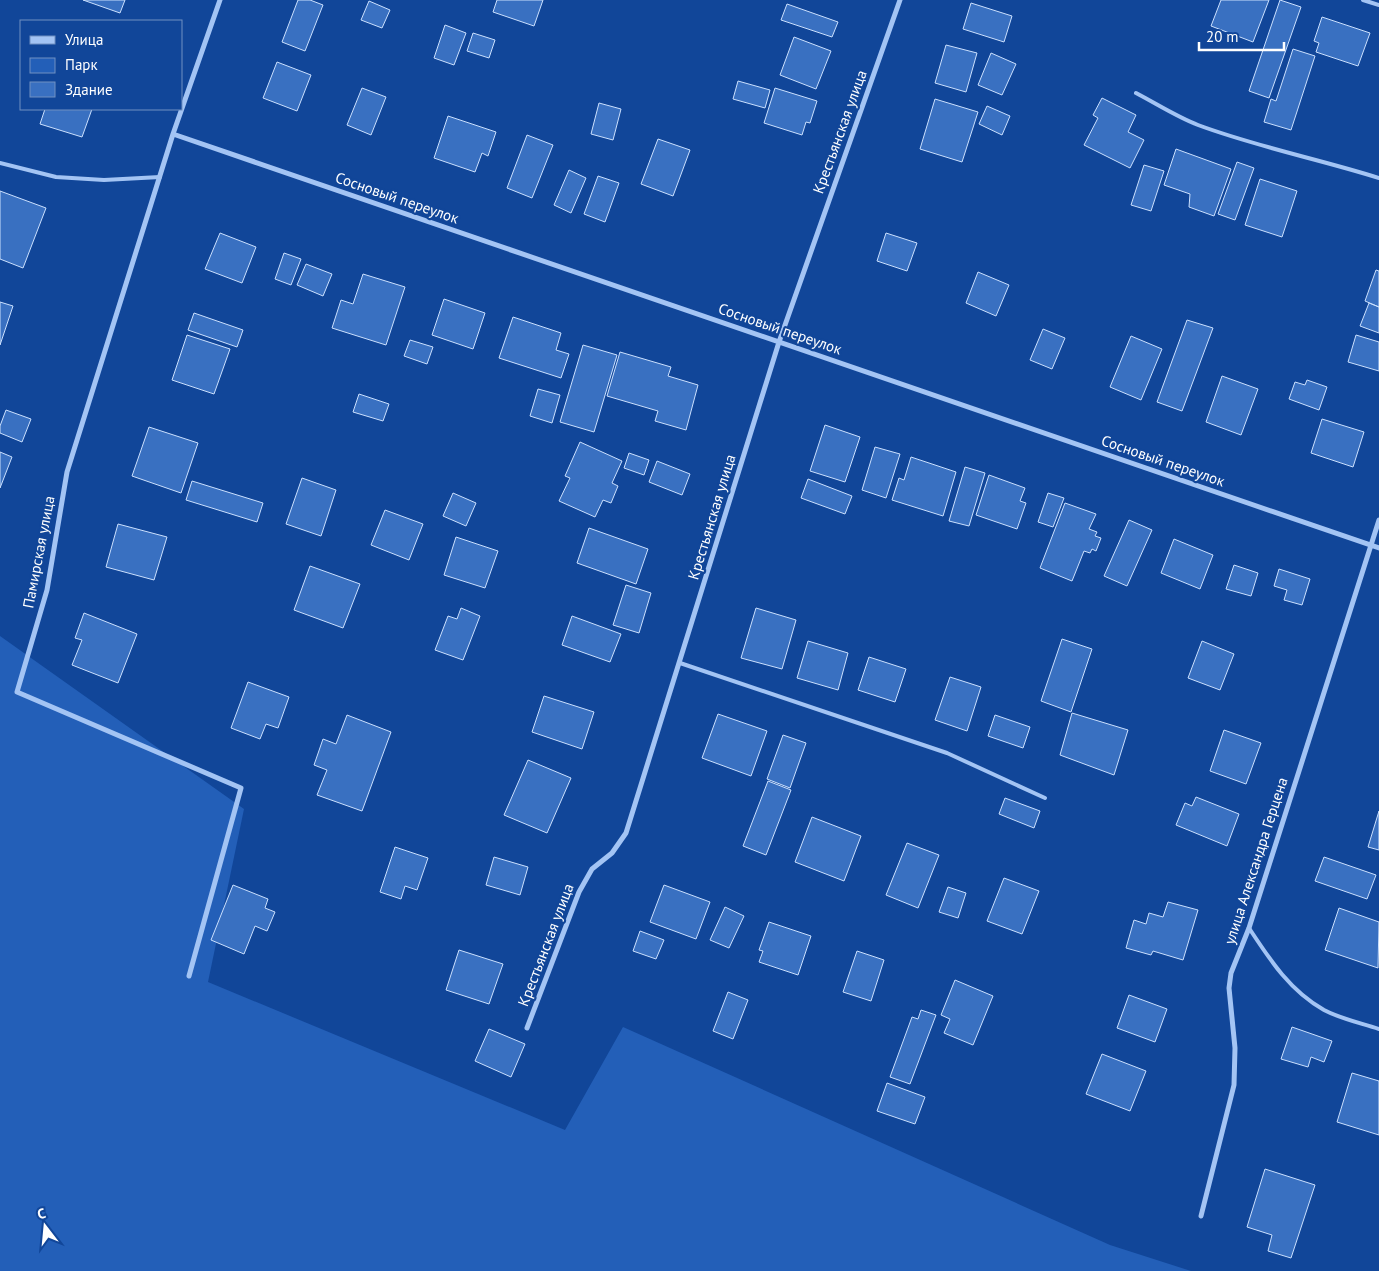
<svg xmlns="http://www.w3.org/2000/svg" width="1379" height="1271" font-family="'PT Sans',sans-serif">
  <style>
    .green { fill: #235fb8 }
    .building { fill: #3970c1; stroke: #cbe0fe }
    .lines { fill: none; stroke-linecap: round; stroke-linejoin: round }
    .service { stroke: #a3c4f4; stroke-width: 4 }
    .minor { stroke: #a3c4f4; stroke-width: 5 }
    .labels { text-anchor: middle; stroke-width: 4.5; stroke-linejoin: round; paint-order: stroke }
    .street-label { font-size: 15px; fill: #fff; stroke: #114699 }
  </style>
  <rect width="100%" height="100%" fill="#114699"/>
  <path class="green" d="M0 636 244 809 208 982 565 1130 623 1027 1110 1245 1191 1271H0Z"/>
  <path class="building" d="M83 0H125L120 13Z
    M298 0H310L323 5 305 51 282 42Z
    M497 0H543L534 26 493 12Z
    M1221 0H1269L1253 42 1211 26Z
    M1280 0 1301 7 1269 98 1249 91Z
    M369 1 390 10 382 28 361 20Z
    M971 3 1012 16 1004 42 963 29Z
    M787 4 838 22 832 37 781 20Z
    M1322 17 1370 33 1358 66 1316 52 1319 43 1314 41Z
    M445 25 466 33 454 65 434 58Z
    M473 33 495 40 489 58 467 51Z
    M794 37 831 51 816 89 780 75Z
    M946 45 977 53 966 92 935 83Z
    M1293 49 1315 56 1291 130 1264 122 1271 99 1276 101Z
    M991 53 1016 64 1002 95 978 85Z
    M277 62 311 75 297 111 263 98Z
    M738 81 770 90 765 108 733 99Z
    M362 88 386 97 371 135 347 125Z
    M775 88 817 101 810 123 806 122 802 135 764 123Z
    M1102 98 1136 115 1128 132 1144 140 1130 168 1084 145 1098 118 1093 115Z
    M935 99 978 112 962 162 920 149Z
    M599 103 621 109 613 140 591 134Z
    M987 106 1010 116 1002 135 979 124Z
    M45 109H92L82 137 40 124Z
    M448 116 496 132 488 156 482 153 475 172 434 158Z
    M527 135 553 145 532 198 507 188Z
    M658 139 690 150 673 196 641 184Z
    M1176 149 1231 169 1214 216 1189 207 1190 194 1164 185Z
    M1237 162 1254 168 1235 220 1218 214Z
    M1144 165 1164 171 1151 211 1131 205Z
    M569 170 586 178 571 213 554 205Z
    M598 176 619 183 605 222 584 214Z
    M1260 179 1297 191 1282 237 1245 225Z
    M0 191 46 208 23 268 0 259Z
    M220 233 256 247 242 283 205 269Z
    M886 233 917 243 907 271 877 261Z
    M284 253 301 259 291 285 275 279Z
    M306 264 332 274 323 296 297 285Z
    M1376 270 1379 271V307L1365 301Z
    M978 272 1009 285 996 316 966 303Z
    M363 274 405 287 386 345 332 328 341 300 353 304Z
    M444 299 485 313 473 349 432 335Z
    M0 302 13 306 0 345Z
    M1369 303 1379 307V333L1360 326Z
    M194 313 243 330 237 347 188 330Z
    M513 317 561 333 556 350 569 354 561 378 499 358Z
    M1187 320 1213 328 1182 411 1157 402Z
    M1043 329 1065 338 1052 369 1030 360Z
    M187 335 230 349 214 394 172 380Z
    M1356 335 1379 342V371L1348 362Z
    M1131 336 1162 349 1141 400 1110 387Z
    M410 340 433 347 427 364 404 356Z
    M583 345 617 355 594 432 560 422Z
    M620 352 671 367 668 376 698 385 686 430 655 421 658 411 607 396Z
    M1222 376 1258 389 1241 435 1206 422Z
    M1307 380 1327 387 1319 410 1289 399 1295 382 1305 385Z
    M538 389 560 395 552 423 530 416Z
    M359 394 389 404 383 421 353 412Z
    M6 410 31 419 22 442 0 433V426Z
    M1322 419 1364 432 1353 467 1311 453Z
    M825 425 860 437 845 482 810 471Z
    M149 427 198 443 181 493 132 476Z
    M580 442 622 461 612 483 618 486 611 503 603 500 595 517 559 501 570 478 565 476Z
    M875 447 900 454 886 498 862 490Z
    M0 452 12 457 0 488Z
    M629 453 649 460 644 475 624 468Z
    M911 457 956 472 943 516 892 500 899 478 904 480Z
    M657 461 690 474 682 495 649 482Z
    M965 467 985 473 969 526 949 521Z
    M989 475 1025 488 1020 501 1026 503 1017 529 976 515Z
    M302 478 336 490 321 536 286 524Z
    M808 479 852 496 845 514 801 498Z
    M192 481 263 503 257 522 186 500Z
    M453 493 476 503 466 526 443 516Z
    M1048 493 1064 498 1053 527 1038 522Z
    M1065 503 1096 514 1089 529 1097 532 1095 536 1101 538 1096 551 1092 549 1090 553 1084 551 1072 581 1040 568Z
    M385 510 423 524 409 560 371 545Z
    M1129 520 1152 530 1127 586 1104 576Z
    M118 524 167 537 154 580 106 567Z
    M589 528 648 549 636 584 577 563Z
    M456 537 498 551 485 588 444 575Z
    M1174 539 1213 555 1200 589 1161 573Z
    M1234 565 1258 573 1251 596 1226 589Z
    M310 566 360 584 343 628 294 610Z
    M1279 569 1310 579 1302 605 1284 600 1287 590 1274 586Z
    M626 585 651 593 639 633 613 625Z
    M461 608 480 616 463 660 435 650 448 616 457 619Z
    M756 608 796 620 782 669 741 658Z
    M84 613 137 634 118 683 72 665 82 640 75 638Z
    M572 616 621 634 610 662 562 645Z
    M1062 639 1092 649 1071 712 1041 701Z
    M808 641 848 653 838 690 797 678Z
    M1202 641 1234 654 1220 690 1188 678Z
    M869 657 906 669 895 702 858 690Z
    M950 677 981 687 967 731 935 720Z
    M248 682 289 697 278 728 266 724 260 739 231 728Z
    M544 696 594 712 582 749 532 732Z
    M1072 713 1128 730 1114 775 1060 755Z
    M718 714 767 731 751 776 702 758Z
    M347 715 391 732 362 811 317 795 327 770 314 765 323 739 336 744Z
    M995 715 1030 727 1023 748 988 736Z
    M1224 730 1261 743 1246 784 1210 771Z
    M783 735 806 743 790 788 767 779Z
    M528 760 571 778 547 833 504 815Z
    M768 781 791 790 766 855 743 846Z
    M1196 797 1239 814 1227 846 1176 825 1185 803 1192 806Z
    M1005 798 1040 811 1034 828 999 814Z
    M1379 811V850L1368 847Z
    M812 817 861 836 844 881 795 862Z
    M907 843 939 855 918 908 886 895Z
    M395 847 428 858 417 890 405 886 401 899 380 892Z
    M494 857 528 867 520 895 486 885Z
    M1324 857 1376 875 1367 899 1315 881Z
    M1004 878 1039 891 1022 934 987 921Z
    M233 885 268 899 265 908 275 912 267 931 255 926 244 954 211 940Z
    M664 885 710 902 696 939 650 922Z
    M948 887 966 893 958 918 939 912Z
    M1168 902 1198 910 1183 960 1153 951 1151 955 1126 948 1134 920 1146 924 1149 913 1163 917Z
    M725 907 744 916 729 948 710 940Z
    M1339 908 1379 922 1378 968 1325 950Z
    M769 922 811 936 798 975 759 962 763 951 759 950Z
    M640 931 664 940 656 959 633 951Z
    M459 950 503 964 489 1004 446 990Z
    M857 951 884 960 871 1001 843 992Z
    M955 980 993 996 973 1045 944 1033 950 1019 941 1015Z
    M728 992 748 1000 733 1039 713 1031Z
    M1129 995 1167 1009 1155 1042 1117 1028Z
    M921 1010 936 1015 910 1084 890 1077 912 1017 918 1019Z
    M1292 1027 1332 1041 1324 1062 1311 1057 1308 1067 1281 1059Z
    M489 1029 525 1044 511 1077 475 1061Z
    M1102 1054 1146 1071 1130 1111 1086 1094Z
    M1352 1073 1379 1081V1135L1337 1122Z
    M887 1083 925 1097 915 1124 877 1111Z
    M1265 1169 1315 1185 1291 1258 1268 1251 1272 1235 1247 1227Z"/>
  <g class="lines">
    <path class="service" d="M1363 0 1379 5
      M1136 93C1157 104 1177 117 1198 125 1257 147 1319 159 1379 178
      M0 163 56 177 104 180 160 177
      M680 663 947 753 1045 798
      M1249 928C1270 960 1290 991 1324 1010 1341 1019 1361 1023 1379 1029"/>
    <path class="minor" d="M173 134 1379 548
      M189 976 241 788 17 692 47 590 67 472 173 134 220 0
      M527 1028 579 892 592 869 612 853 626 833 779 342 900 0
      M1201 1216 1234 1085 1235 1048 1229 988 1231 973 1249 928 1379 520"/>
  </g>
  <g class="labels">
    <g class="street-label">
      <text transform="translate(840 132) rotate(-70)" y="5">Крестьянская улица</text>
      <text transform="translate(397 198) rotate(19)" y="5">Сосновый переулок</text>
      <text transform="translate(780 329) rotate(19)" y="5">Сосновый переулок</text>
      <text transform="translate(1163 461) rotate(19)" y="5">Сосновый переулок</text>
      <text transform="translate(712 517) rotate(-73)" y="5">Крестьянская улица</text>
      <text transform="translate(39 552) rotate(-79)" y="5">Памирская улица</text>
      <text transform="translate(1256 861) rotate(-72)" y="5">улица Александра Герцена</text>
      <text transform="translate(546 945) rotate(-69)" y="5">Крестьянская улица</text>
    </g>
  </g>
  <rect x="20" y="20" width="162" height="90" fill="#114699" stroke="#7090c2"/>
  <rect x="30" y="36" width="25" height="8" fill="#a3c4f4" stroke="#7090c2"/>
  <text x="65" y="45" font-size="15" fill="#ffffff">Улица</text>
  <rect x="30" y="58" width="25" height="15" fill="#235fb8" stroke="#7090c2"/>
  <text x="65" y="70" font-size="15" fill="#ffffff">Парк</text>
  <rect x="30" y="82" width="25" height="15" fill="#3970c1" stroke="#7090c2"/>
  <text x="65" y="95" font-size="15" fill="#ffffff">Здание</text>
  <g transform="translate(45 1226) rotate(344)" stroke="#114699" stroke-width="4" paint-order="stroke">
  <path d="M0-4L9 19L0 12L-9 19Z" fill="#ffffff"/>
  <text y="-8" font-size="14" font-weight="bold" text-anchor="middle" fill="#ffffff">С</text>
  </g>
  <path d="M1199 42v8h85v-8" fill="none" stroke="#ffffff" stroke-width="2.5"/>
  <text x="1206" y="42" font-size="15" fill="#ffffff" stroke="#114699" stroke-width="4" paint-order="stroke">20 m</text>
</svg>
